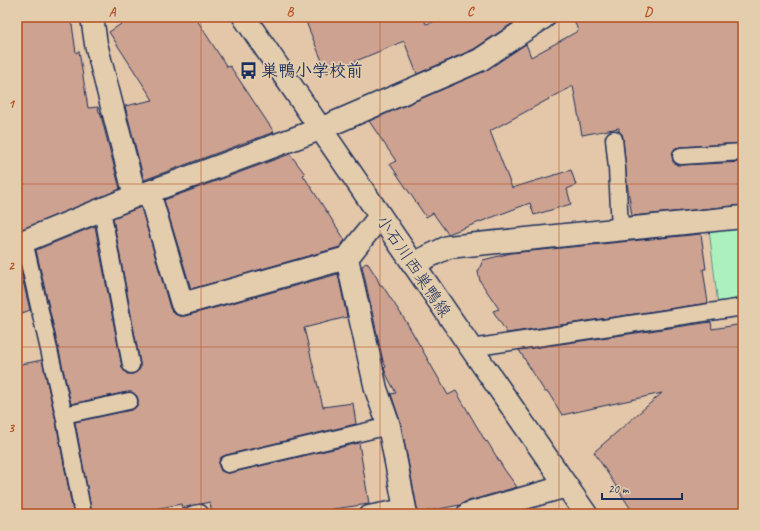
<svg xmlns="http://www.w3.org/2000/svg" width="760" height="531" font-family="Caveat,'Klee One',sans-serif">
  <style>
    .green { fill: #acf1bd; stroke: #64908e }
    .building { fill: #cea290; stroke: #1b2f5e }
    .lines { fill: none; stroke-linecap: round; stroke-linejoin: round }
    .lane-casing { stroke: #1b2f5e; stroke-width: 19 }
    .street-casing { stroke: #1b2f5e; stroke-width: 25 }
    .secondary-casing { stroke: #1b2f5e; stroke-width: 25 }
    .lane { stroke: #e4cdad; stroke-width: 16 }
    .street { stroke: #e4cdad; stroke-width: 22 }
    .secondary { stroke: #e4cdad; stroke-width: 22 }
    .grid { fill: none; stroke: #b54e20; stroke-width: 1; stroke-opacity: 0.55 }
    .labels { text-anchor: middle; stroke-width: 3.5; stroke-linejoin: round; paint-order: stroke }
    .poi-label { font-size: 17px; font-weight: bold; fill: #1b2f5e; stroke: #e4cdad; text-anchor: start }
    .street-label { font-size: 17px; fill: #1b2f5e; stroke: #e4cdad }
    .neatline { fill: none; stroke: #b54e20; stroke-width: 1.5 }
    .grid-label { font-size: 13px; text-anchor: middle; font-weight: bold; fill: #b54e20 }
  </style>
  <rect width="100%" height="100%" fill="#e4c7a8"/>
  <filter id="ink" filterUnits="userSpaceOnUse"><feTurbulence type="fractalNoise" baseFrequency=".025" numOctaves="2"/><feDisplacementMap in="SourceGraphic" scale="8" xChannelSelector="R" yChannelSelector="G"/><feConvolveMatrix kernelMatrix="1 2 1 2 8 2 1 2 1" color-interpolation-filters="sRGB"/></filter>
  <g filter="url(#ink)">
    <path class="green" d="M743 224V302L718 305 709 229Z"/>
    <path class="building" d="M17 17H71L76 53 79 51 88 108 98 107 99 112H100L120 189 17 231Z
      M132 17H195L227 67 230 66 274 132 144 180 125 106 153 100 109 32Z
      M304 17H423L426 24 449 17H514L516 21 474 49 417 74 404 41 327 73Z
      M573 17H743V143L680 147 675 148 673 151 672 156 673 162 677 165H682L743 162V205L632 216 627 183 623 138 622 134 619 131V128L582 135 573 86 490 131 512 188 571 170 576 185 567 189 571 204 534 215 530 203 448 234 433 213 426 217 390 164 396 161 369 121 485 71 526 44 531 57 578 31Z
      M290 154 305 174 303 175 345 240 340 247 191 289 164 200Z
      M141 207 170 308 173 313 179 316H185L338 274 347 317 304 328 323 407 353 403 356 424 226 455 221 457 219 461V466L221 471 226 473H230L359 443 369 504 333 509 334 511 315 514H212L210 502 182 508 181 504 128 514H92L75 422 131 410 135 408 138 404V399L136 395 132 392H127L71 404 36 250 95 226 122 367 124 371 127 374H133L137 372 140 369V363L113 218Z
      M701 234 706 269H703L708 303 507 333 493 311 499 309 480 281 478 272 483 260 511 253Z
      M17 256 30 310 17 315Z
      M367 262 377 278 380 285H382L407 323 448 395 456 391 486 442 487 441 504 469 517 487 465 502 460 505 418 513 401 424 391 394 396 393 386 374 384 368 386 367 383 361 362 266Z
      M711 322 712 329 743 324V514H634L594 452 662 393 562 415 548 392H545L519 350Z
      M42 360 55 417 73 512 65 514H17V365Z"/>
    <g class="lines">
      <defs>
        <path id="lane" d="M614 139 617 168 620 229
          M681 156 743 152
          M102 210 131 365
          M24 241 64 415 83 514
          M471 348 743 307
          M64 415 129 401
          M228 464 389 426
          M194 514 200 513
          M368 514 404 507"/>
        <path id="street" d="M92 17 96 44 135 196
          M149 192 182 304 347 258
          M380 216 347 258 376 389 389 426 406 514
          M17 244 135 196 149 192 320 129 480 60 544 17
          M413 264 448 247 743 217
          M468 514 567 486"/>
        <path id="secondary" d="M244 17 471 348 586 514"/>
      </defs>
      <use href="#lane" class="lane-casing"/>
      <use href="#street" class="street-casing"/>
      <use href="#secondary" class="secondary-casing"/>
      <use href="#lane" class="lane"/>
      <use href="#street" class="street"/>
      <use href="#secondary" class="secondary"/>
    </g>
  </g>
  <path class="grid" d="M201 17V514M380 17V514M559 17V514M17 184H743M17 347H743"/>
  <defs>
    <symbol id="bus-bare" viewBox="-9 -9 18 18"><path d="M-5-6H5V4H4V6H2V4H-2V6H-4V4H-5ZM-3.5-4V0h7V-4ZM-3.5 1.2v1.5H-2V1.2ZM2 1.2v1.5H3.5V1.2Z" fill="#1b2f5e" stroke="#e4cdad" stroke-width="2.5" paint-order="stroke"/></symbol>
  </defs>
  <g fill-rule="evenodd">
    <use href="#bus-bare" x="236" y="58" width="25" height="25"/>
  </g>
  <g class="labels">
    <g class="poi-label">
      <text x="261" y="76">巣鴨小学校前</text>
    </g>
    <g class="street-label">
      <text transform="translate(414 266) rotate(56)" y="6">小石川西巣鴨線</text>
    </g>
  </g>
  <rect width="760" height="531" fill="none" stroke="#e4cdad" stroke-width="44"/>
  <path d="M602 493v6h80v-6" fill="none" stroke="#1b2f5e" stroke-width="2"/>
  <text x="608" y="493" font-size="12" fill="#1b2f5e" stroke="#e4cdad" stroke-width="3" paint-order="stroke">20 m</text>
  <rect x="22" y="22" width="716" height="487" class="neatline"/>
  <g class="grid-label">
    <text x="112" y="16">A</text>
    <text x="290" y="16">B</text>
    <text x="470" y="16">C</text>
    <text x="648" y="16">D</text>
    <text x="11" y="108">1</text>
    <text x="11" y="270">2</text>
    <text x="11" y="432">3</text>
  </g>
</svg>
